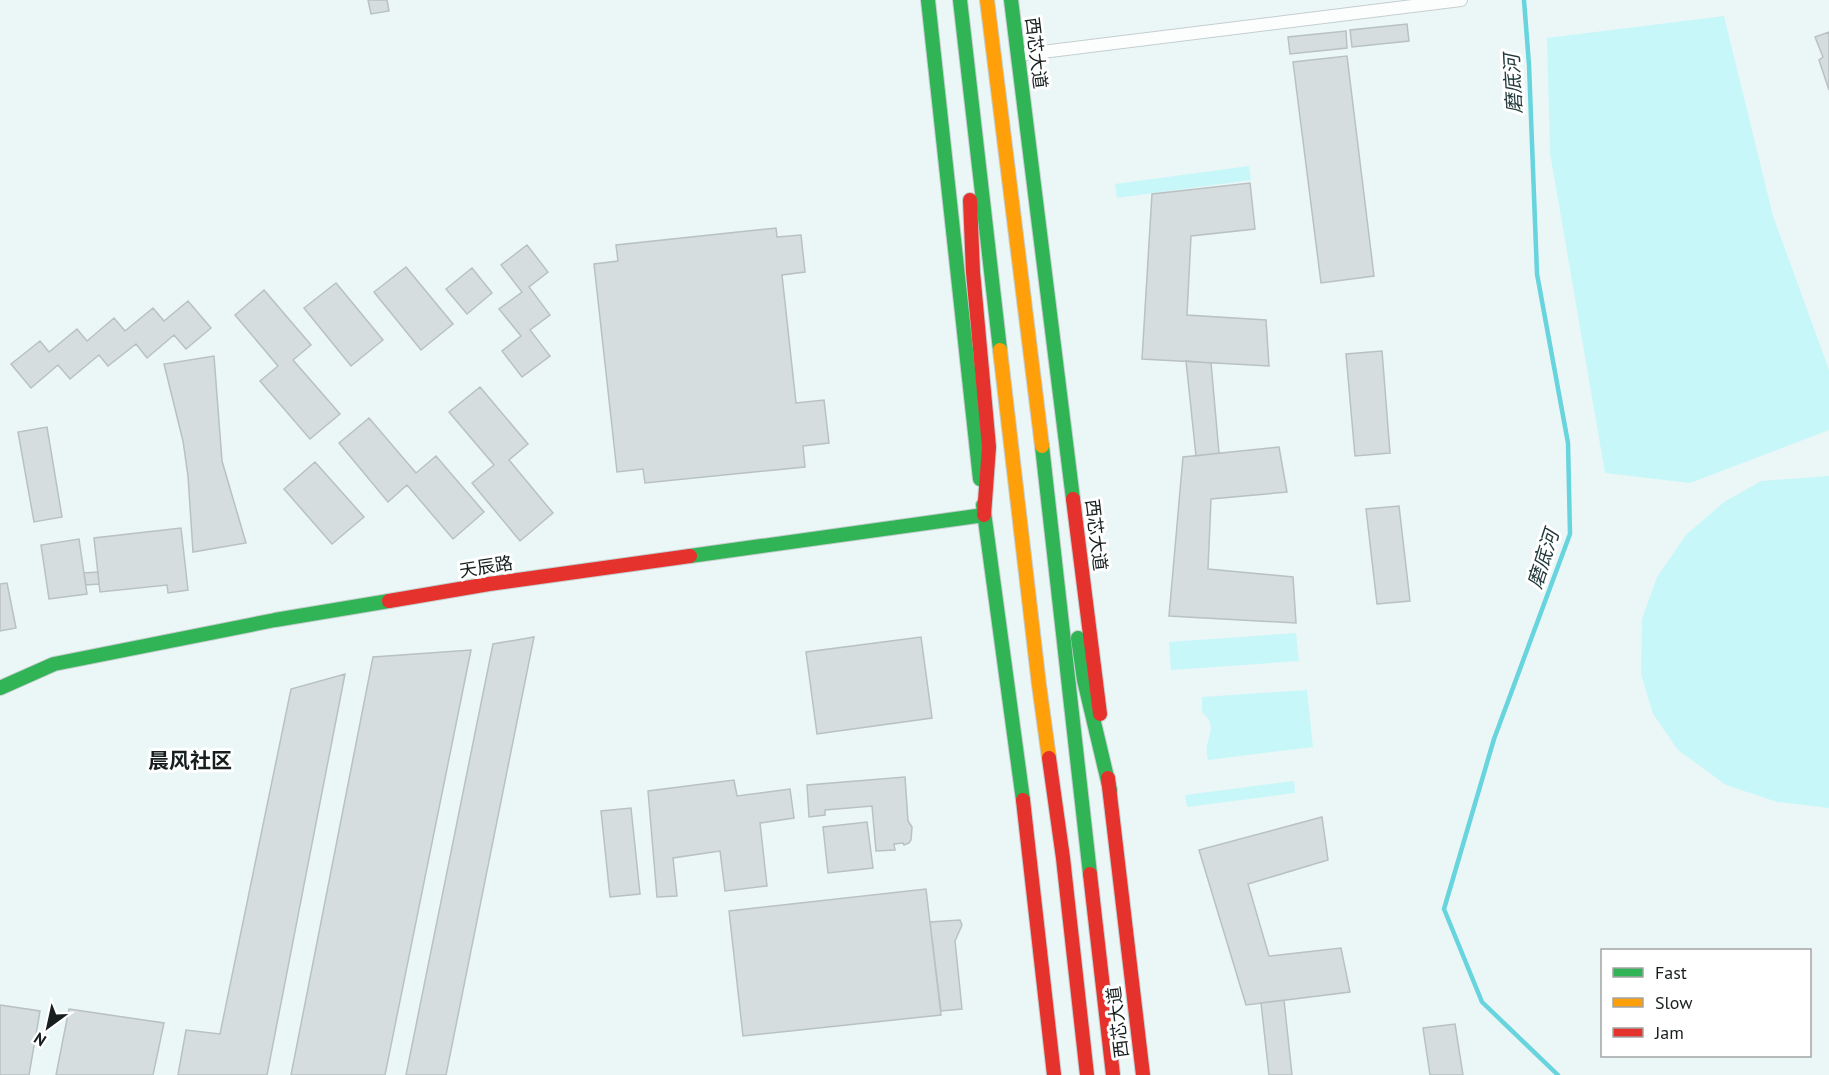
<svg xmlns="http://www.w3.org/2000/svg" width="1829" height="1075" font-family="'PT Sans','Noto Sans SC',sans-serif">
  <style>
    .green { fill: #c8f7fa }
    .lines { fill: none; stroke-linecap: round; stroke-linejoin: round }
    .stream { stroke: #67d4de; stroke-width: 4.5 }
    .building { fill: #d5ddde; stroke: #b9c1c2; stroke-width: 1.5 }
    .street-casing { stroke: #c6cecf; stroke-width: 14 }
    .fast-casing { stroke: #c6cecf; stroke-width: 16 }
    .slow-casing { stroke: #c6cecf; stroke-width: 16 }
    .jam-casing { stroke: #c6cecf; stroke-width: 16 }
    .street { stroke: #fcfefe; stroke-width: 12 }
    .fast { stroke: #30b455; stroke-width: 14 }
    .slow { stroke: #ff9f0a; stroke-width: 14 }
    .jam { stroke: #e5322d; stroke-width: 14 }
    .labels { text-anchor: middle; stroke-width: 6; stroke-linejoin: round; paint-order: stroke }
    .street-label { font-size: 18px; fill: #171e1e; stroke: #fff }
    .water-label { font-size: 20px; font-style: italic; fill: #233b3d; stroke: #fff }
    .quarter-label { font-size: 21px; font-weight: bold; fill: #171e1e; stroke: #fff }
  </style>
  <rect width="100%" height="100%" fill="#ebf6f6"/>
  <path class="green" d="M1724 16 1773 216 1829 370V430L1690 483 1605 473 1550 153 1547 38Z
    M1249 166 1251 180 1117 198 1115 184Z
    M1829 476V808L1777 802 1726 785 1678 750 1653 714 1641 674 1642 619 1657 577 1686 535 1724 502 1761 481Z
    M1296 633 1299 661 1171 670 1169 642Z
    M1307 690 1313 747 1208 760C1207 755 1206 749 1207 745 1211 730 1215 724 1202 712V697Z
    M1294 781 1295 793 1187 807 1185 795Z"/>
  <g class="lines">
    <path class="stream" d="M1524 0 1529 65 1537 274 1568 443 1570 534 1494 739 1444 909 1482 1002 1558 1075"/>
  </g>
  <path class="building" d="M368 0H387L389 11 371 14Z
    M1407 24 1409 41 1352 47 1350 30Z
    M1346 31 1347 48 1290 54 1288 37Z
    M1829 32V90L1819 60 1823 57 1815 37Z
    M1347 56 1374 276 1321 283 1293 62Z
    M1250 183 1255 229 1191 236 1187 315 1266 320 1269 366 1142 359 1152 194Z
    M776 228 777 237 801 235 805 272 782 275 796 403 824 400 829 443 803 446 805 467 645 483 643 469 617 472 594 264 618 261 616 245Z
    M527 245 548 272 529 287 550 315 530 330 550 356 522 377 502 351 521 336 499 309 522 292 501 265Z
    M406 267 453 324 421 350 374 292Z
    M472 268 492 293 467 314 446 289Z
    M336 283 383 340 351 366 304 308Z
    M264 290 311 345 293 360 340 414 310 439 260 381 278 366 235 315Z
    M188 301 211 328 186 349 174 335 147 358 136 344 108 366 99 355 70 379 58 365 31 388 11 364 40 341 49 352 77 329 87 341 114 318 125 331 153 308 164 321Z
    M1382 351 1390 453 1355 456 1346 354Z
    M214 356 222 461 246 543 193 552 188 476 183 441 164 364Z
    M1186 361 1211 363 1219 453 1196 456Z
    M480 387 528 444 509 460 553 513 520 541 472 483 494 465 449 412Z
    M369 418 416 473 436 456 484 512 453 539 407 485 388 502 339 443Z
    M47 427 62 517 34 522 18 432Z
    M1279 447 1287 492 1211 499 1208 569 1293 577 1296 623 1169 616 1183 457Z
    M315 462 364 517 332 544 284 489Z
    M1399 506 1410 601 1377 604 1366 509Z
    M181 528 188 590 168 593 167 585 100 592 94 538Z
    M79 539 87 594 49 599 41 545Z
    M98 572 99 584 86 585 84 573Z
    M7 583 16 628 0 631V584Z
    M534 637 446 1075H406L493 644Z
    M921 637 932 718 817 734 806 652Z
    M471 650 385 1075H291L373 657Z
    M345 674 267 1075H178L186 1030 220 1034 291 689Z
    M905 777 908 821 912 827 911 840 909 843 904 845 903 843 894 844 895 850 876 851 872 806 825 810V815L809 817 807 785Z
    M734 780 737 796 790 789 794 818 760 823 767 886 725 891 720 851 673 858 677 896 657 897 648 791Z
    M631 808 640 894 610 897 601 811Z
    M1322 817 1328 860 1248 884 1269 956 1341 948 1350 992 1246 1005 1199 850Z
    M867 822 873 868 828 873 823 827Z
    M926 889 941 1015 743 1036 729 911Z
    M960 920 962 925 955 941 962 1009 941 1011 930 922Z
    M1284 1000 1292 1075H1269L1261 1003Z
    M0 1005 40 1011 29 1075H0Z
    M69 1009 164 1023 153 1075H56Z
    M1455 1024 1463 1075H1430L1423 1028Z"/>
  <g class="lines">
    <defs>
      <path id="street" d="M1018 55 1461 0"/>
      <path id="fast" d="M928 0 980 479
        M960 0 1000 350
        M1011 0 1073 499
        M1042 446 1090 874
        M983 505 1023 800
        M690 556 984 515
        M1078 638 1084 680 1110 790
        M0 688 54 664 275 620 389 601"/>
      <path id="slow" d="M987 0 1042 446
        M1000 350 1039 685 1049 758"/>
      <path id="jam" d="M970 200 973 272 989 447 984 515
        M1073 499 1100 714
        M389 601 489 584 690 556
        M1049 758 1063 858 1087 1075
        M1108 778 1143 1075
        M1023 800 1054 1075
        M1090 874 1113 1075"/>
    </defs>
    <use href="#street" class="street-casing"/>
    <use href="#fast" class="fast-casing"/>
    <use href="#slow" class="slow-casing"/>
    <use href="#jam" class="jam-casing"/>
    <use href="#street" class="street"/>
    <use href="#fast" class="fast"/>
    <use href="#slow" class="slow"/>
    <use href="#jam" class="jam"/>
  </g>
  <g class="labels">
    <g class="street-label">
      <text transform="translate(1036 53) rotate(83)" y="6">西芯大道</text>
      <text transform="translate(1096 535) rotate(83)" y="6">西芯大道</text>
      <text transform="translate(486 567) rotate(-9)" y="6">天辰路</text>
      <text transform="translate(1118 1022) rotate(-97)" y="6">西芯大道</text>
    </g>
    <g class="water-label">
      <text transform="translate(1513 84) rotate(-93)" y="7">磨底河</text>
      <text transform="translate(1543 559) rotate(-72)" y="7">磨底河</text>
    </g>
    <g class="quarter-label">
      <text x="190" y="768">晨风社区</text>
    </g>
  </g>
  <rect x="1601" y="949" width="210" height="108" fill="#ffffff" stroke="#a2a5a5" stroke-width="1.5"/>
  <rect x="1613" y="968" width="30" height="9" fill="#30b455" stroke="#a2a5a5" stroke-width="1.5"/>
  <text x="1655" y="979" font-size="18" fill="#171e1e">Fast</text>
  <rect x="1613" y="998" width="30" height="9" fill="#ff9f0a" stroke="#a2a5a5" stroke-width="1.5"/>
  <text x="1655" y="1009" font-size="18" fill="#171e1e">Slow</text>
  <rect x="1613" y="1028" width="30" height="9" fill="#e5322d" stroke="#a2a5a5" stroke-width="1.5"/>
  <text x="1655" y="1039" font-size="18" fill="#171e1e">Jam</text>
  <g transform="translate(48 1027) rotate(213)" stroke="#ffffff" stroke-width="4.5" paint-order="stroke">
  <path d="M0-4.5L10 22L0 15L-10 22Z" fill="#171e1e"/>
  <text y="-9" font-size="16" font-weight="bold" text-anchor="middle" fill="#171e1e">N</text>
  </g>
</svg>
